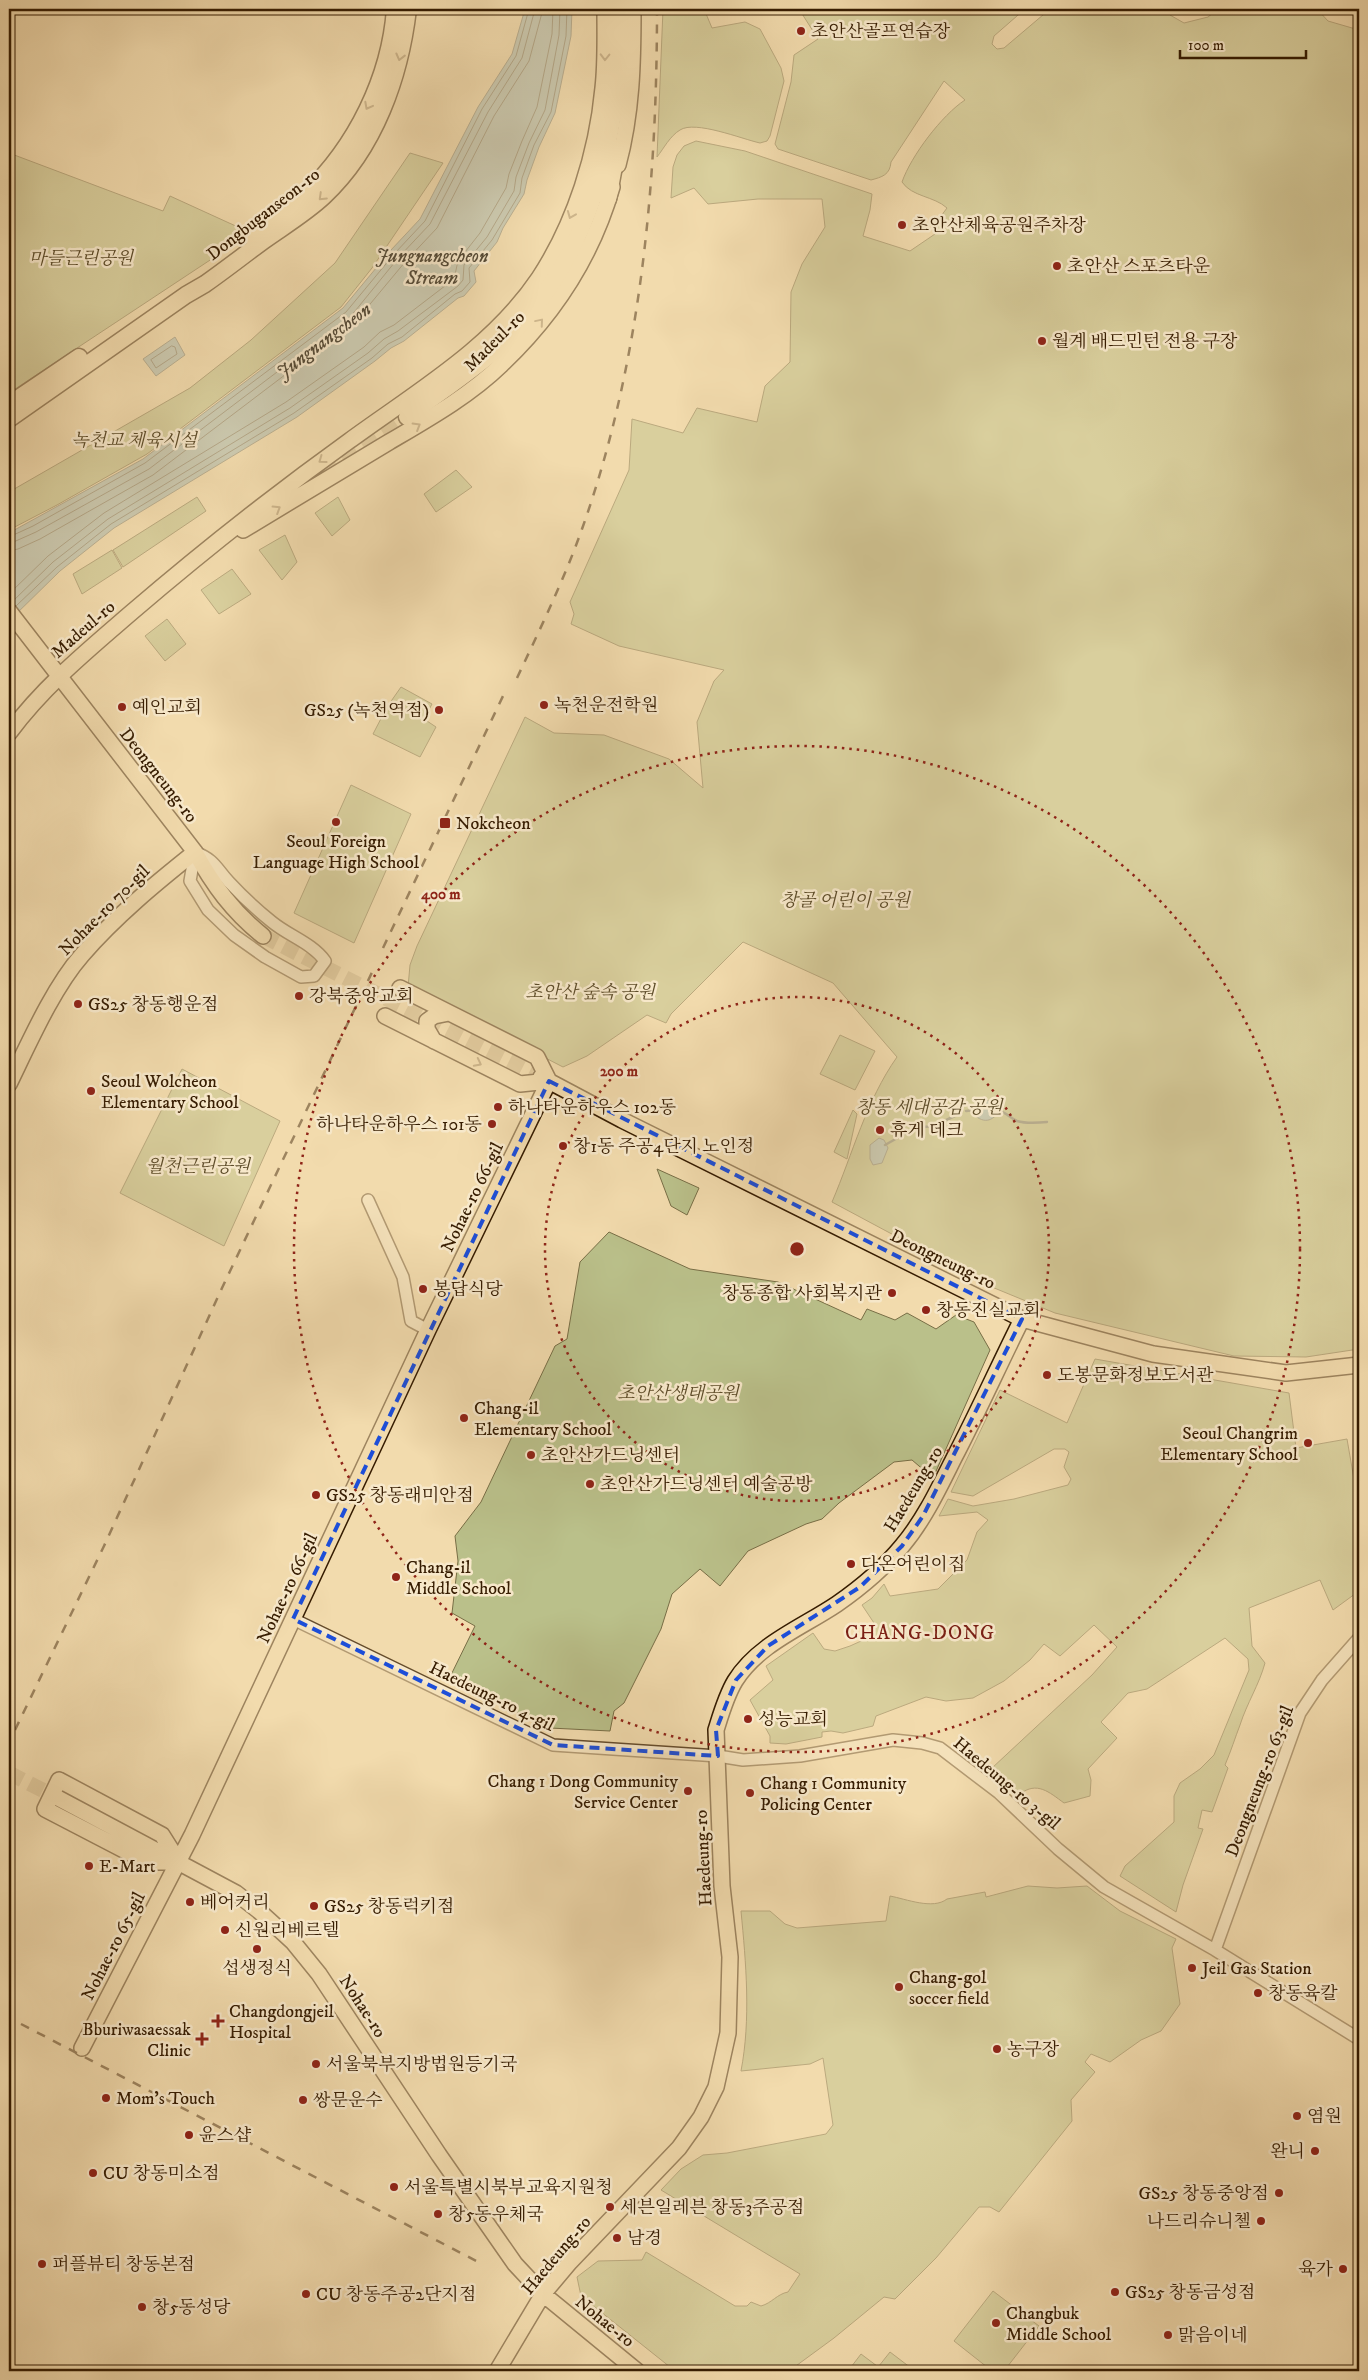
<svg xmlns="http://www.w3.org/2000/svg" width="1368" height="2380" font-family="'IM FELL DW Pica','Noto Serif KR',serif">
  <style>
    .green { fill: #bac08a; stroke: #786e46 }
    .water { fill: #a0b8b6; stroke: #767a6e }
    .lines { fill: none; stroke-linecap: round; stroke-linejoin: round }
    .shore { stroke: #6b6a5c; stroke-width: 1 }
    .stream { stroke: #767a6e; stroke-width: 2.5 }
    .major-tunnel { stroke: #ccb58b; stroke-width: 15; stroke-dasharray: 15 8; stroke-linecap: butt }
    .highway-tunnel { stroke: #ccb58b; stroke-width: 16; stroke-dasharray: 16 8; stroke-linecap: butt }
    .minor-casing { stroke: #654c2c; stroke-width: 14 }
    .major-casing { stroke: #361c01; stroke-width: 18 }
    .highway-casing { stroke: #361c01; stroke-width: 19 }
    .minor { stroke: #f7e8ca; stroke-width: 11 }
    .major { stroke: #f2dbad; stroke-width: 15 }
    .highway { stroke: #f2dbad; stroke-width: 16 }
    .rail { stroke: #361c01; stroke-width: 2.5; stroke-dasharray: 9 9; stroke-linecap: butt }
    .oneway { stroke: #9d8560 }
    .marked { fill: none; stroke: #1d4ed8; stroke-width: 4; stroke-dasharray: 10 6; stroke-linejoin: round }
    .ring { fill: none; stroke: #8f2418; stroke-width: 2.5; stroke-dasharray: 2.5 5 }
    .poi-dot { fill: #8f2418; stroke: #f7e8ca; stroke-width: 2 }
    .labels { text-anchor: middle; stroke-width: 5; stroke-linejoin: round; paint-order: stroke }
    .poi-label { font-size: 18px; fill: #361c01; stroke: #f7e8ca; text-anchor: start }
    .street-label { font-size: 18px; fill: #361c01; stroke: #f7e8ca }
    .park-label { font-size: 18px; font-style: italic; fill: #5e4d2a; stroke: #f7e8ca }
    .water-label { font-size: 19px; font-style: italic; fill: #564b37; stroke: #f7e8ca }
    .quarter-label { font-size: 20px; letter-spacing: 1px; fill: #7a1f14; stroke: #f7e8ca }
    .centre { fill: #8f2418; stroke: #f7e8ca; stroke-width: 2.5 }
    .ring-label { font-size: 15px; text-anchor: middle; font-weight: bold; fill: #8f2418; stroke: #f7e8ca; stroke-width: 5; stroke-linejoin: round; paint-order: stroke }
  </style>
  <rect width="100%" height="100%" fill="#f2dbad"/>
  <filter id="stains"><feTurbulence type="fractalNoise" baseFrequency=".004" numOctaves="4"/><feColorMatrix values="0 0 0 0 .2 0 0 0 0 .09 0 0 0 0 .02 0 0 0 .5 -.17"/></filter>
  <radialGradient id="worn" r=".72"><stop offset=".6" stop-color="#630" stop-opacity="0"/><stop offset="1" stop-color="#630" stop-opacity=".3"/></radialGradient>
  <path class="green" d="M663 9H704L712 28 745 22 760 29 781 68 784 81 770 136 767 141 760 143C742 139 695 120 680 130 670 136 664 148 657 157Z
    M799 9H1025L994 36 992 44 997 49 1004 48 1050 9H1165L1170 15 1184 23 1208 17 1218 9H1317L1328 21 1359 30V1349L1306 1357 1234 1356 1055 1313 987 1285 832 1202C853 1153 866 1101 897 1057L833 983 743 942 671 1014 666 1023 647 1015 587 1056 563 1067 408 987 410 965 417 946 525 717 554 733 604 735 669 759 703 788 697 722 714 681 724 670 619 646 571 624 574 614 570 602 629 470 632 419 683 433 697 408 757 422 765 386 790 362 791 292 802 264 825 227 822 199H758L708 204 694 188 671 198 673 167 677 155 684 146 696 141 745 151 872 194 870 210 863 236 910 251 935 234 941 216 947 208C934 196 912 197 902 182 911 156 942 115 965 100L944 81 891 162C890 175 882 177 871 180L778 149 775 144 791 82 794 55 818 39Z
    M9 153 163 211 170 196 251 233 9 393Z
    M410 153 443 163 372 268 341 307 147 454 57 505 9 530V492L190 388 251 340 335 263Z
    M456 470 472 487 436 512 424 494Z
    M197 497 206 511 123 567 113 550Z
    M338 497 350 520 332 536 315 513Z
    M285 535 297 562 282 580 259 550Z
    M112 550 122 568 82 594 73 574Z
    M232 569 251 594 219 614 201 590Z
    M167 619 186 644 165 661 145 636Z
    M401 687 432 704 424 719 436 727 420 757 373 734 387 707Z
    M351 785 411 814 354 943 294 913Z
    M840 1035 875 1051 855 1090 820 1074Z
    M182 1069 280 1121 224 1246 120 1193Z
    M853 1110 857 1114 847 1159 834 1152Z
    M657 1169 699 1188 687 1215 671 1206Z
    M609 1232 690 1269 778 1282 861 1320 867 1309 895 1320 907 1313 936 1329 956 1315 974 1322 990 1350 933 1478 912 1460 894 1462 839 1503 822 1519 806 1524 748 1551 720 1586 700 1569 672 1594 661 1629 624 1703 614 1711 610 1731 550 1728 449 1679 475 1626 452 1613 458 1561 455 1536 481 1502 555 1346 567 1339 580 1262Z
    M1095 1359 1289 1393 1296 1448 1347 1439 1359 1508V1591L1333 1610 1320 1580 1249 1608 1252 1646 1265 1663C1259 1685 1247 1703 1240 1725 1235 1738 1231 1751 1225 1765L1228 1768 1212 1812 1202 1810 1198 1828 1203 1829 1183 1885 1176 1912 1120 1876 1125 1866 1174 1822V1796L1180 1783 1200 1769 1214 1755 1249 1670 1248 1659 1225 1638 1147 1689 1128 1693 1101 1722 1117 1738 1088 1769 1091 1780 1090 1796 1064 1803C1049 1792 1037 1781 1020 1794L994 1774 992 1768 1092 1675 1117 1647 1094 1625 1060 1656 1044 1644 1030 1660 1004 1681 973 1698 946 1701 926 1697 876 1716 873 1726 843 1733 831 1731 822 1732V1737L786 1744 770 1743V1736L750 1700 773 1680 766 1666 813 1633 824 1649 835 1651 850 1646 870 1637 876 1626 862 1605 872 1598 884 1584 890 1596 938 1589 967 1560 977 1532 988 1520 977 1512 939 1516 948 1499 973 1506 1014 1499 1068 1485 1071 1479 1064 1467 1069 1452 1065 1449H1054L973 1496 951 1492 1000 1390 1067 1423Z
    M1028 1886 1057 1888 1087 1886 1120 1911 1176 1939 1172 1948 1180 2004 1161 2031 1141 2040 1110 2062 1091 2054 1085 2062 1095 2072 1071 2100 1072 2121 999 2212 990 2207H979L936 2258 895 2299 884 2297 834 2338 789 2371H675L581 2296 577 2277 598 2261 642 2260 646 2252 735 2306H747L751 2302 761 2306C772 2303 777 2294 788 2292L800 2274 661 2190 681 2169 703 2155 727 2153 826 2134 833 2125 823 2058 810 2064 741 2071C751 2019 746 1963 741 1911H770L785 1924 797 1928 886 1921 890 1896C906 1899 933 1910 947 1899L985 1892 986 1897Z
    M993 2291 1039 2326 1004 2371H992L954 2341Z
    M890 2352 915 2371H875Z
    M861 2354 877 2366 873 2371H848Z"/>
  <path class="water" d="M525 9H572L571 36 555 113 539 147 527 180 524 194 503 228 497 242 474 271 476 282 464 296 458 298 404 341 391 348 375 361 297 417 114 528 60 571 9 621V533L143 459 343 308 391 250 420 219 478 107 512 54Z
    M175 337 185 355 156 376 143 359Z
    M981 1099 990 1101 1002 1107C994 1121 985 1125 973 1114L975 1105Z
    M879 1138 884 1140 888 1148 882 1163 873 1165 870 1159V1145Z"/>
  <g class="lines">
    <path class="shore" d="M172 346 175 347 177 354 156 368 151 360Z
      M9 537 33 526 145 463 346 312 395 253 425 221 482 109 516 56 529 9
      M9 544 36 532 149 469 351 316 399 257 430 224 488 112 522 58 535 9
      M9 551 18 549 40 539 153 475 356 321 405 262 437 228 494 116 529 61 543 9
      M9 594 48 556 104 513 286 402 364 347 380 332 394 325 454 279 458 261 480 233 506 188 509 174 522 141 537 107 552 34 553 9
      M11 603 53 562 108 519 290 408 368 353 384 339 398 331 458 286 463 280 464 265 487 237 514 191 516 177 529 143 545 110 559 35 560 9
      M16 606 57 567 111 524 294 413 372 358 388 344 402 337 455 294 462 291 470 282 469 268 492 240 520 193 522 178 534 145 551 112 566 36 567 9"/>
    <path class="stream" d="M966 1111 976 1110
      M999 1111C1006 1112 1010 1118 1017 1121 1027 1124 1037 1123 1047 1122
      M942 1122 959 1114
      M885 1145 915 1128 933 1126"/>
    <path class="major-tunnel" d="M263 936 541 1077
      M9 1773 56 1797"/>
    <path class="highway-tunnel" d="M303 486 407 417"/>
    <defs>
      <path id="minor" d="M195 852C216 861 215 867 229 882 242 896 257 910 272 922 289 936 312 943 325 961L314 976 301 977 265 957 234 935 208 910 190 881Z
        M368 1200 403 1277 411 1321 428 1330
        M293 1619 553 1745 718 1756 743 1760 800 1756 893 1740 922 1743 940 1748 999 1793 1058 1849 1104 1887 1215 1950 1359 2039
        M1215 1950 1300 1713 1322 1680 1359 1638"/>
      <path id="major" d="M618 165C632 113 633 62 633 9
        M243 530C292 500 341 471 389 442 428 419 469 396 501 365 554 315 592 257 612 187
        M9 611 195 852C213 885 233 912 263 936
        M9 733C44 686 88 650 132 612 202 552 274 495 349 441 416 392 492 348 539 278 575 223 597 153 603 88 606 62 605 35 605 9
        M400 988 537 1057 549 1081
        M385 1016 520 1084 549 1081
        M434 1041 427 1029V1021L434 1016 449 1013
        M541 1077 622 1120 1022 1319 1153 1354 1286 1373 1359 1365
        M9 1084C29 1043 53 988 82 955 116 916 156 883 195 852
        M59 1780 162 1835 179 1862H147L45 1809Z
        M56 1797 236 1893 259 1911 293 1942 319 1974 439 2155 515 2264 543 2294 637 2371
        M82 2048 192 1835 428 1330 549 1081
        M497 2371 543 2294 570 2262 679 2148 701 2117 716 2087 728 2033 730 1957 722 1886 716 1730C721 1714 726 1696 735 1681 758 1644 803 1627 837 1604 860 1588 884 1568 902 1546 924 1520 939 1488 954 1458 978 1412 999 1365 1022 1319"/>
      <path id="highway" d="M608 199 617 150
        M253 238C262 224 292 206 306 194 356 146 390 78 395 9
        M17 399 79 357
        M407 417C437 394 470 373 498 348 593 259 621 134 620 9
        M9 419 186 295 205 284C225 270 244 255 263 241 284 226 306 213 324 196 375 148 400 77 408 9"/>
    </defs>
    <use href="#minor" class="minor-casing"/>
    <use href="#major" class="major-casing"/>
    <use href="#highway" class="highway-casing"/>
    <use href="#minor" class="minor"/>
    <use href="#major" class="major"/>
    <use href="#highway" class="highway"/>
    <path class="rail" d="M517 678C540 629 564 580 582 529 641 363 657 184 657 9
      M383 948 503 696
      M15 1730 104 1546 222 1288 375 966
      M21 2024 484 2265"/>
  </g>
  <defs><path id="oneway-chevron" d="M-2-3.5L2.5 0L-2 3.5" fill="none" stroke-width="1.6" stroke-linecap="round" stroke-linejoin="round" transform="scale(1.25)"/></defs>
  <g class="oneway">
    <use href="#oneway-chevron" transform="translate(400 57) rotate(104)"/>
    <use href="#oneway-chevron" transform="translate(605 57) rotate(91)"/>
    <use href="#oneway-chevron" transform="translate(368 106) rotate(118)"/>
    <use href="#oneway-chevron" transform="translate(322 197) rotate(136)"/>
    <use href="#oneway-chevron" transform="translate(571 215) rotate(112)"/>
    <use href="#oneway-chevron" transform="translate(540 322) rotate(-50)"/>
    <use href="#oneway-chevron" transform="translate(417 426) rotate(-31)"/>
    <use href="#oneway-chevron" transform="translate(322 460) rotate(144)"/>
    <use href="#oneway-chevron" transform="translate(277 509) rotate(-32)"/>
    <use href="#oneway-chevron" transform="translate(478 1063) rotate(27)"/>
  </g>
  <path d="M0 0H1368V2380H0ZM549 1081 1022 1319 923 1516 902 1546 860 1587 768 1646 736 1680 716 1730 718 1756 553 1745 293 1619Z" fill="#f2dbad" fill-opacity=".55" fill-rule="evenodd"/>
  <path class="marked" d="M549 1081 1022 1319 923 1516 902 1546 860 1587 768 1646 736 1680 716 1730 718 1756 553 1745 293 1619Z"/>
  <g class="ring">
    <circle cx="797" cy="1249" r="252"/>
    <circle cx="797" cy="1249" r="503"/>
  </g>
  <g class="poi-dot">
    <circle cx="801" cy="31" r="5"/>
    <circle cx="902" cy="225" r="5"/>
    <circle cx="1057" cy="266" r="5"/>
    <circle cx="1042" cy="341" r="5"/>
    <circle cx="544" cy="705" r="5"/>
    <circle cx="122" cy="707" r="5"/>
    <circle cx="439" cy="710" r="5"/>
    <circle cx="336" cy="822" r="5"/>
    <rect x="439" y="817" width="12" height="12" rx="2.5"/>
    <circle cx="299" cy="996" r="5"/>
    <circle cx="78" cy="1004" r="5"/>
    <circle cx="91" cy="1091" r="5"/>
    <circle cx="498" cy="1107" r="5"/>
    <circle cx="492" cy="1124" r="5"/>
    <circle cx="880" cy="1130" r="5"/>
    <circle cx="563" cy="1146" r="5"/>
    <circle cx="423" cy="1289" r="5"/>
    <circle cx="892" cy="1293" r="5"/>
    <circle cx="926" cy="1310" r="5"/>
    <circle cx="1047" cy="1375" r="5"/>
    <circle cx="464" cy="1418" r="5"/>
    <circle cx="1308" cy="1443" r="5"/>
    <circle cx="531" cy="1455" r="5"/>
    <circle cx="590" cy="1484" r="5"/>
    <circle cx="316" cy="1495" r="5"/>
    <circle cx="851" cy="1564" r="5"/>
    <circle cx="396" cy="1577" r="5"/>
    <circle cx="748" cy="1719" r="5"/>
    <circle cx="688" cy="1791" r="5"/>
    <circle cx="750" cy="1793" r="5"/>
    <circle cx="89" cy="1866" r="5"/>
    <circle cx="190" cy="1902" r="5"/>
    <circle cx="314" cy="1906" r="5"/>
    <circle cx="225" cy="1930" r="5"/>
    <circle cx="257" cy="1949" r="5"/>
    <circle cx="1192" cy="1968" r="5"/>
    <circle cx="899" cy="1987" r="5"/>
    <circle cx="1258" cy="1993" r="5"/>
    <path d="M215.5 2013.5h5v5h5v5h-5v5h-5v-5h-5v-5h5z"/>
    <path d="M199.5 2031.5h5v5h5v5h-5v5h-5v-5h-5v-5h5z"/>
    <circle cx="997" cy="2049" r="5"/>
    <circle cx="316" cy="2064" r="5"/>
    <circle cx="106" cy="2098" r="5"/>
    <circle cx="303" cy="2100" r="5"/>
    <circle cx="1297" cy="2116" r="5"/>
    <circle cx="189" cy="2135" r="5"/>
    <circle cx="1315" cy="2151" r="5"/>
    <circle cx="93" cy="2173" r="5"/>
    <circle cx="394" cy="2187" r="5"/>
    <circle cx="1279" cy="2193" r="5"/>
    <circle cx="610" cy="2207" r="5"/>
    <circle cx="438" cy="2214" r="5"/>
    <circle cx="1261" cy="2221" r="5"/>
    <circle cx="617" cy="2238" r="5"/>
    <circle cx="42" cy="2264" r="5"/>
    <circle cx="1343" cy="2269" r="5"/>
    <circle cx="1115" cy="2292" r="5"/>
    <circle cx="306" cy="2294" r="5"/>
    <circle cx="142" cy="2307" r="5"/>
    <circle cx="996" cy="2323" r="5"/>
    <circle cx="1168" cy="2335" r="5"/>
  </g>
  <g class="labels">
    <g class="poi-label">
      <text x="811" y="37">초안산골프연습장</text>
      <text x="912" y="231">초안산체육공원주차장</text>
      <text x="1067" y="272">초안산 스포츠타운</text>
      <text x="1052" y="347">월계 배드민턴 전용 구장</text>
      <text x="554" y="711">녹천운전학원</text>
      <text x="132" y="713">예인교회</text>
      <text x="429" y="716" text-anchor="end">GS25 (녹천역점)</text>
      <text x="456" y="829">Nokcheon</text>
      <text x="336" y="847" text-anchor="middle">Seoul Foreign<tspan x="336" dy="21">Language High School</tspan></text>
      <text x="309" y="1002">강북중앙교회</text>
      <text x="88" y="1010">GS25 창동행운점</text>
      <text x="101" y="1087">Seoul Wolcheon<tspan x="101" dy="21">Elementary School</tspan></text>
      <text x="508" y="1113">하나타운하우스 102동</text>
      <text x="482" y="1130" text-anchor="end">하나타운하우스 101동</text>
      <text x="890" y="1136">휴게 데크</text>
      <text x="573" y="1152">창1동 주공4단지 노인정</text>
      <text x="433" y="1295">봉답식당</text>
      <text x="882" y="1299" text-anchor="end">창동종합 사회복지관</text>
      <text x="936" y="1316">창동진실교회</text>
      <text x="1057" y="1381">도봉문화정보도서관</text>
      <text x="474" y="1414">Chang-il<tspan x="474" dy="21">Elementary School</tspan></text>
      <text x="1298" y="1439" text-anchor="end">Seoul Changrim<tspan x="1298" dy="21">Elementary School</tspan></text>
      <text x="541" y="1461">초안산가드닝센터</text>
      <text x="600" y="1490">초안산가드닝센터 예술공방</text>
      <text x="326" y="1501">GS25 창동래미안점</text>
      <text x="861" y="1570">다온어린이집</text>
      <text x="406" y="1573">Chang-il<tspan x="406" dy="21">Middle School</tspan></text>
      <text x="758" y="1725">성능교회</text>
      <text x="678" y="1787" text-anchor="end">Chang 1 Dong Community<tspan x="678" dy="21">Service Center</tspan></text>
      <text x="760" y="1789">Chang 1 Community<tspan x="760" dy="21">Policing Center</tspan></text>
      <text x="99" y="1872">E-Mart</text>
      <text x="200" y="1908">베어커리</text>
      <text x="324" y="1912">GS25 창동럭키점</text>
      <text x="235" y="1936">신원리베르텔</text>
      <text x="257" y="1974" text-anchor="middle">섭생정식</text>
      <text x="1202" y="1974">Jeil Gas Station</text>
      <text x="909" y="1983">Chang-gol<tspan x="909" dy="21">soccer field</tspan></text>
      <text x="1268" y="1999">창동육칼</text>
      <text x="229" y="2017">Changdongjeil<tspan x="229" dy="21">Hospital</tspan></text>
      <text x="191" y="2035" text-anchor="end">Bburiwasaessak<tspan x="191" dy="21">Clinic</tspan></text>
      <text x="1007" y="2055">농구장</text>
      <text x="326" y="2070">서울북부지방법원등기국</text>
      <text x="116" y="2104">Mom's Touch</text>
      <text x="313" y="2106">쌍문운수</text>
      <text x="1307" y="2122">염원</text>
      <text x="199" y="2141">윤스샵</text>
      <text x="1305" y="2157" text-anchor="end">완니</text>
      <text x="103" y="2179">CU 창동미소점</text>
      <text x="404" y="2193">서울특별시북부교육지원청</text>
      <text x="1269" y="2199" text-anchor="end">GS25 창동중앙점</text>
      <text x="620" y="2213">세븐일레븐 창동3주공점</text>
      <text x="448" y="2220">창5동우체국</text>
      <text x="1251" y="2227" text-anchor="end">나드리슈니첼</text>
      <text x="627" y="2244">남경</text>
      <text x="52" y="2270">퍼플뷰티 창동본점</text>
      <text x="1333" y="2275" text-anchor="end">육가</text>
      <text x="1125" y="2298">GS25 창동금성점</text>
      <text x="316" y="2300">CU 창동주공2단지점</text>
      <text x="152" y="2313">창5동성당</text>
      <text x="1006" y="2319">Changbuk<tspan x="1006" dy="21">Middle School</tspan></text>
      <text x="1178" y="2341">맑음이네</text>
    </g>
    <g class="street-label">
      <text transform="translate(263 214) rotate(-38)" y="6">Dongbuganseon-ro</text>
      <text transform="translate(494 341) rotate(-45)" y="6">Madeul-ro</text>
      <text transform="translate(83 629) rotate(-41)" y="6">Madeul-ro</text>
      <text transform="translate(159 775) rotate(52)" y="6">Deongneung-ro</text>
      <text transform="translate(104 910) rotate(-45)" y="6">Nohae-ro 70-gil</text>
      <text transform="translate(472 1197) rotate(-64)" y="6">Nohae-ro 66-gil</text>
      <text transform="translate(943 1259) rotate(26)" y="6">Deongneung-ro</text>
      <text transform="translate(913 1489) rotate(-59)" y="6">Haedeung-ro</text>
      <text transform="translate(287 1588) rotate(-65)" y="6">Nohae-ro 66-gil</text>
      <text transform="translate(492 1696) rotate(26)" y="6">Haedeung-ro 4-gil</text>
      <text transform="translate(1259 1781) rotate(-69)" y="6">Deongneung-ro 63-gil</text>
      <text transform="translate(1007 1783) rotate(40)" y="6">Haedeung-ro 3-gil</text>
      <text transform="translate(703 1858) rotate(-93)" y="6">Haedeung-ro</text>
      <text transform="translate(113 1946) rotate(-63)" y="6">Nohae-ro 65-gil</text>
      <text transform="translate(363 2006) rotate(57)" y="6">Nohae-ro</text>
      <text transform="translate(556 2255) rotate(-50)" y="6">Haedeung-ro</text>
      <text transform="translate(605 2321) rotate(39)" y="6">Nohae-ro</text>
    </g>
    <g class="park-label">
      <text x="81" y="264">마들근린공원</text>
      <text x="134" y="446">녹천교 체육시설</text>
      <text x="845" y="906">창골 어린이 공원</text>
      <text x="590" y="998">초안산 숲속 공원</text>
      <text x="929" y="1113">창동 세대공감 공원</text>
      <text x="198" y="1172">월천근린공원</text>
      <text x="678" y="1399">초안산생태공원</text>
    </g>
    <g class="water-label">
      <text x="432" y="262">Jungnangcheon<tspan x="432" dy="22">Stream</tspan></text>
      <text transform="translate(323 340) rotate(-37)" y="7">Jungnangcheon</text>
    </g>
    <g class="quarter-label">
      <text x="920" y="1639">CHANG-DONG</text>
    </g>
  </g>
  <circle cx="797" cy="1249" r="8" class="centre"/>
  <g class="ring-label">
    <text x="441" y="899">400 m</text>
    <text x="619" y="1076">200 m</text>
  </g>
  <rect width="1368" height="2380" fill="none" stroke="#f2dbad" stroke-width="30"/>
  <rect x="10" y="10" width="1348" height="2360" fill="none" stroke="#361c01" stroke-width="2.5"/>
  <rect x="15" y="15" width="1338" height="2350" fill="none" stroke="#361c01"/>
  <path d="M1180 50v8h126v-8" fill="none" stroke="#361c01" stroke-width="2.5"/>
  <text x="1188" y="50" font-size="15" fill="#361c01" stroke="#f7e8ca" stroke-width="4" paint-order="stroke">100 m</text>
  <rect width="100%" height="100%" filter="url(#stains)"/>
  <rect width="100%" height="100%" fill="url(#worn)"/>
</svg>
